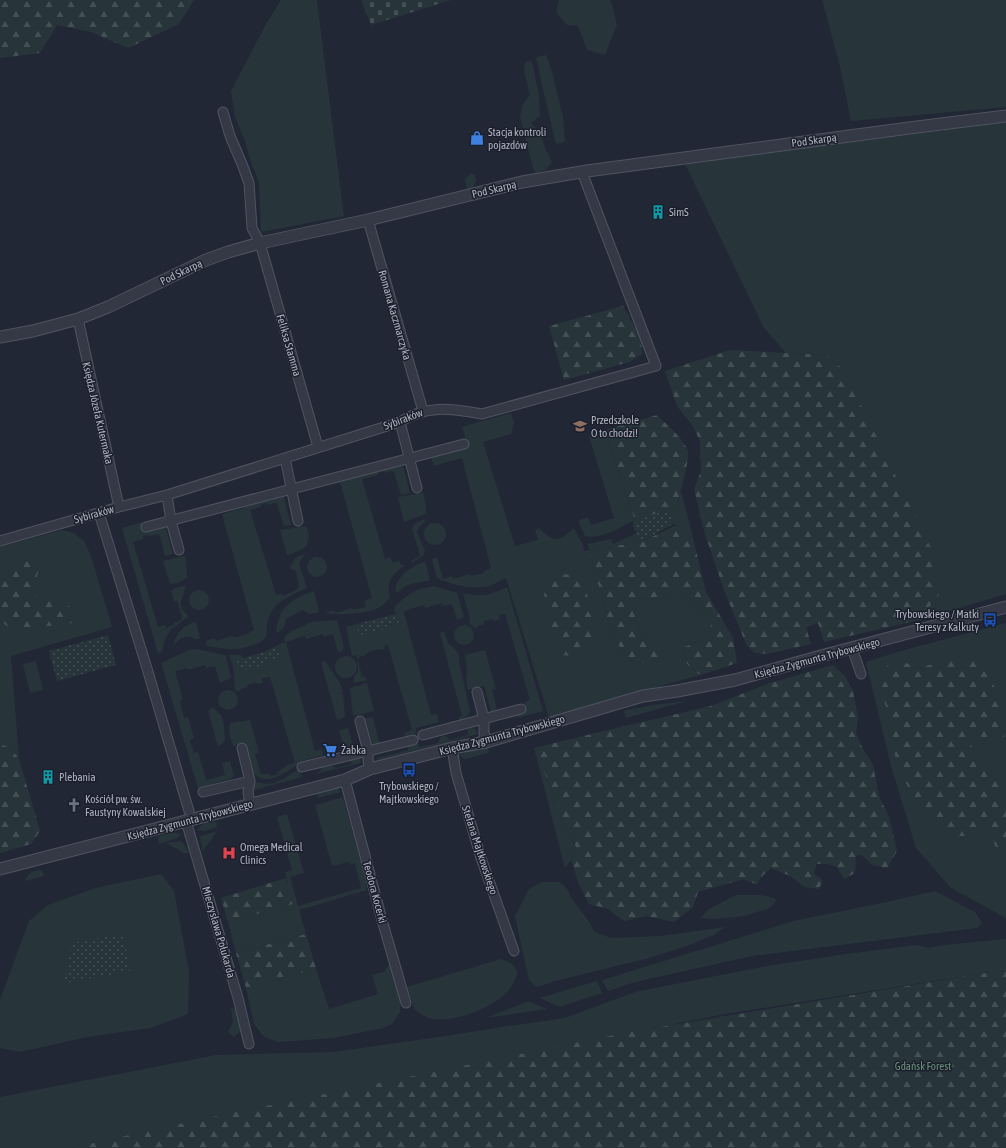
<svg xmlns="http://www.w3.org/2000/svg" width="1006" height="1148" font-family="'Asap Condensed',sans-serif">
  <style>
    .green { fill: #27353a }
    .forest { fill: url(#forest-firs) }
    .cemetery { fill: url(#cemetery-stones) }
    .park { fill: url(#park-dots) }
    .lines { fill: none; stroke-linecap: round; stroke-linejoin: round }
    .minor-casing { stroke: #505461; stroke-width: 11 }
    .tertiary-casing { stroke: #505461; stroke-width: 13 }
    .minor { stroke: #353946; stroke-width: 9 }
    .tertiary { stroke: #353946; stroke-width: 11 }
    .labels { text-anchor: middle; stroke-width: 3; stroke-linejoin: round; paint-order: stroke }
    .poi-label { font-size: 11px; fill: #b0b4c3; stroke: #1b1f2b; text-anchor: start }
    .street-label { font-size: 11px; fill: #b0b4c3; stroke: #1b1f2b }
    .park-label { font-size: 11px; fill: #6a917a; stroke: #1b1f2b }
  </style>
  <defs>
    <pattern id="forest-firs" width="22" height="20" patternUnits="userSpaceOnUse"><rect width="22" height="20" fill="#27353a"/><path d="M5 1l3.5 6h-7zM16 11l3.5 6h-7z" fill="#445055"/></pattern>
    <pattern id="cemetery-stones" width="16" height="16" patternUnits="userSpaceOnUse"><rect width="16" height="16" fill="#27353a"/><path d="M2 7V4a2 2 0 0 1 4 0v3zM10 15v-3a2 2 0 0 1 4 0v3z" fill="#445055"/></pattern>
    <pattern id="park-dots" width="8" height="8" patternUnits="userSpaceOnUse"><rect width="8" height="8" fill="#27353a"/><path d="M2 2h.1M6 6h.1" fill="none" stroke="#445055" stroke-width="1.8" stroke-linecap="round"/></pattern>
  </defs>
  <rect width="100%" height="100%" fill="#222736"/>
  <path class="green" d="M281 0H317L344 216 261 232 259 183 250 159 245 141 235 117 231 91 266 24Z
    M559 0H610L612 5 617 25 605 55 587 50 578 26 567 25 556 12Z
    M822 0H1006V107L851 121 839 62Z
    M546 55 552 72 563 117 565 142 556 144 543 89 536 57Z
    M532 61 539 96 540 116 531 123 540 133 544 145 552 162 546 170 535 173 531 160 520 117 523 104 530 95 524 70 525 62Z
    M1006 122V594L919 620 939 595 826 355 786 353 764 328 685 164Z
    M471 173 475 175 476 181 473 187 467 189 465 180Z
    M511 413 514 423 511 434 483 442 515 546 538 540 535 530 539 528C553 542 559 543 574 528L583 545 584 551 589 550 588 544 611 539 613 544 637 533 641 542 589 550 608 620 625 661 649 663 670 654 639 632 635 614 637 598 659 600 675 591 685 594 696 605 710 618 713 636 696 642 682 649 687 664 700 675 549 717 506 578C501 580 495 584 489 586 472 590 452 585 437 578L432 559 437 557 443 579 452 576 453 579 470 574 471 576 484 573V571L491 568 462 458 434 466 431 457 468 446 462 427Z
    M605 431 635 520C621 527 600 540 585 536L578 521 588 517 591 525 614 518 589 436Z
    M402 462 410 493 401 495 394 472 392 471 385 473 384 471 378 473V475L362 479 385 559 390 557 393 563 399 561 400 564 405 565C393 574 385 581 390 597 386 602 382 607 376 609 365 614 337 615 325 613L334 610 335 613 352 608 353 610 366 607 364 601 372 598 340 482Z
    M681 491 691 530 673 524 669 510 677 506Z
    M423 493 426 505V514L404 522 398 497Z
    M283 494 291 525 284 526 277 504 275 503 268 505 267 503 260 505 261 507 250 510 276 595 282 594 283 596 298 589 299 586 295 569 291 570 290 565 293 563 295 558 304 554 303 557 299 563 307 588C295 593 281 599 273 609 270 614 267 621 267 627 266 630 267 634 266 636 264 641 258 644 253 645 238 651 223 649 207 646L206 641 215 638 216 641 233 636 234 638 247 634 254 630 222 514 244 508V505Z
    M424 519 425 522 419 527 417 532 425 551 424 555 412 563 411 561 420 556 412 529 414 524Z
    M142 522 143 531 163 525 165 526 173 554 165 556 160 536 158 534 150 536V535L143 536V539L133 542 158 627 165 625 166 628 174 625V623L181 620 182 617 177 601H174L171 591 175 588 186 585 181 602 182 610 186 613 188 617 171 629 164 642 162 652 158 653 122 528Z
    M424 534a11 11 0 1 1 22 0a11 11 0 1 1-22 0Z
    M306 526 309 536 306 547 296 552 287 555 280 530Z
    M62 530 74 533 84 541 91 556 112 627 11 656 19 759 11 748 0 744V547Z
    M185 556 186 562 187 578 178 583 170 584 163 561Z
    M307 567a10 10 0 1 1 20 0a10 10 0 1 1-20 0Z
    M425 561 430 580 407 585 396 593C395 589 396 587 397 583 404 570 413 567 425 561Z
    M434 586 457 593 464 617 457 620 452 604 443 606 442 603 425 608 424 605 410 609 404 612 431 715 437 714 439 722 416 728 417 733 405 736 404 733 412 730 388 645 384 646 385 649 374 650 366 653V655L359 657 358 660 362 677 365 676 367 680 354 683V677L358 671V660L356 655 352 656 346 627 360 623 359 625 385 629 384 627 398 624V617L396 614 394 608C406 594 416 589 434 586Z
    M507 587 543 711 517 718 516 715 519 714 518 707 525 705 524 702 530 700 505 614 499 615 500 619 494 621 493 619 484 621V624L478 626 476 629 470 624 469 614 463 594C468 593 471 595 476 595 489 596 496 592 507 587Z
    M189 600a10 10 0 1 1 20 0a10 10 0 1 1-20 0Z
    M314 591 319 612 310 614 303 610 286 619 284 628 277 633 276 631C280 605 291 600 314 591Z
    M337 620 344 647 342 651 338 652 333 634 324 637 323 634 306 639 305 636 286 642 315 751 321 749 323 755 298 762 299 764C286 772 267 787 254 774L246 743 233 746 229 732 230 723 250 720 259 753 255 754 261 774H270L271 776 278 774 277 772 288 765 295 763 270 677 262 678 263 683 257 684 256 682 247 685V687L241 689 239 692 235 690 233 667 229 655H241L243 659 237 661 266 665 265 662 280 657 276 646 285 642 284 639 285 636 290 632 311 622Z
    M196 622 200 639H195L192 637C182 636 179 639 173 646 176 633 183 625 196 622Z
    M1006 623V918L951 888 916 848 891 766 866 662 897 652Z
    M454 635a10 10 0 1 1 20 0a10 10 0 1 1-20 0Z
    M444 631 448 643 456 650 459 655 460 666 470 711C469 716 464 718 459 720V717L462 716 440 633Z
    M191 649 202 650 224 655 226 656 231 678 220 683 215 666 206 668 205 665 188 670 187 668 175 671 183 700 180 701 184 718 188 717 194 738 190 740 194 753 198 752 206 780 225 775 222 763 230 761 234 776 230 779 198 788 161 663Z
    M485 650 496 689 492 690 497 710 491 712 484 686 468 690 466 677 467 673 465 655Z
    M335 667a11 11 0 1 1 22 0a11 11 0 1 1-22 0Z
    M36 661 43 690 30 693 23 664Z
    M325 661 340 683 343 692 338 693H343L345 717 337 720 321 662Z
    M367 683 374 711 353 716 350 688Z
    M218 700a10 10 0 1 1 20 0a10 10 0 1 1-20 0Z
    M687 701 626 718 624 712 626 710 652 705Z
    M213 707C215 710 218 712 220 714 225 719 224 734 225 741L218 747 208 711Z
    M373 717 380 746H373L365 718Z
    M348 728 353 746 347 748 342 745 343 744 339 731Z
    M471 728 475 729 478 734 378 760V758L408 750 407 744 417 741 419 747 438 743 440 737 446 736 450 740 468 735 467 730Z
    M486 746 488 747 489 753 465 759 460 756 457 757C464 750 477 748 486 746Z
    M534 748 554 795 563 823 576 847 571 860 565 868Z
    M357 757 360 759 361 763 312 775 321 771 322 767 331 765 337 768 351 764 350 759Z
    M299 769 302 777 254 790 253 786 255 782C259 782 264 784 267 784 280 784 289 774 299 769Z
    M334 787 338 788 341 792 318 798 316 794 317 792Z
    M343 797 364 873 367 890 299 910 306 934 236 953 228 922 293 904 285 872 292 870 277 817 287 814 304 873 290 877 298 906 361 888 355 863 350 865 349 862 332 866 315 805Z
    M213 821 216 822 217 827 204 831 200 830 197 831C200 824 206 822 213 821Z
    M217 831 203 851 200 838 201 836Z
    M174 832 182 835 179 836 177 838 159 844 158 838 159 836Z
    M180 841 183 843 189 853H184L166 843Z
    M39 870 42 871 44 876 26 881C27 873 32 872 39 870Z
    M161 874 174 891 189 971 188 1014 151 1028 87 1037 20 1052 0 1048V1000L29 921 48 905 96 888Z
    M542 882H560L562 885 563 884 570 894V896L590 923 594 932 611 938 660 936 725 927 714 935 692 944 649 958 555 981 537 987 529 980 515 916 529 889Z
    M935 891 975 912 982 923 977 928 752 956 635 982 608 991 602 980 794 921 882 903Z
    M736 895C750 895 765 893 777 900L770 908 744 916 714 919 701 918 709 909Z
    M1006 939V972H991L725 1014 219 1116 71 1148H0V1097L216 1055 334 1052 439 1037 495 1028 565 1018 635 992 767 966 846 954 917 945 929 948 944 945Z
    M501 959 512 964 518 972C515 979 513 985 508 991 492 1009 452 1024 428 1018 424 1016 419 1013 415 1010L407 987Z
    M389 964 393 967 400 992V1012L392 1024 383 1028 334 1038 279 1042 264 1037 254 1024 246 988 316 969 329 1009 378 994 372 975 384 972Z
    M597 981 602 993 559 1007 540 998Z
    M529 1001 547 1009 486 1018Z
    M231 1008 236 1009 240 1019 241 1030 234 1037 228 1032 233 1022Z"/>
  <path class="forest" d="M0 0H194L179 24 128 48 91 32 57 25 40 53 0 58Z
    M623 306 641 339 642 354 629 362 564 380 549 326Z
    M730 350 826 355 844 370 931 548 939 595 919 620 824 642 818 623 806 627 811 644 767 654 755 653 746 644 724 590 705 534 694 489 701 471 700 441 692 425 677 406 665 371Z
    M657 415C666 424 684 439 688 451 690 459 679 496 677 506L669 510 635 520 605 430Z
    M677 525 691 530 706 592 733 638 737 663 700 675 687 664 682 648 712 636 710 618 685 594 675 591 659 600 638 598 635 614 639 632 671 654 649 663 625 661 608 620 589 550 641 542Z
    M25 558H33L39 561C39 564 40 567 39 570 37 577 31 588 34 594 39 603 49 600 57 601 64 601 74 608 75 616 75 617 73 621 73 622L67 625 10 628 0 621V575C9 569 13 559 25 558Z
    M571 574 584 583 596 627 589 644 573 656 561 655 551 624 544 594 557 575Z
    M893 660 903 662 917 667 963 660 988 663 1004 725V740L998 742 973 734 969 738 975 757 984 767 994 771 1004 779 998 795 1006 808V847L1002 851 995 846 991 833 981 828 970 836H949L941 824 914 797 898 769 890 731 889 715 880 690 887 678V666Z
    M833 665 845 676 853 691 858 718 856 733 862 747 873 765 879 796 889 817 897 851 887 868 873 865 860 854 856 856 855 873 844 879 837 867 828 864H816L814 874 823 880 819 889 805 887 790 876 771 868 760 878 757 885 744 879 698 892 693 907 674 922 646 916 624 921 608 909 589 904 579 884 571 860 576 847 563 823 554 795 534 748 587 735 711 706 767 684Z
    M0 744 11 748 19 759 40 831 31 844 0 853Z
    M286 878 293 904 228 922 221 898Z
    M306 934 316 969 246 988 236 953Z
    M991 972H1006V1148H71L188 1122 624 1033Z"/>
  <path class="cemetery" d="M361 0H451L371 25Z"/>
  <path class="park" d="M669 510 673 524 641 542 633 526 635 520Z
    M396 614 398 617 401 616 402 621 398 622V624L384 627 385 629 359 635 357 626 360 623Z
    M108 635 116 665 57 681 49 651Z
    M276 646 280 657 266 662V665L240 671 237 660 264 652Z
    M123 934 130 971 64 983 72 943Z"/>
  <g class="lines">
    <defs>
      <path id="minor" d="M223 112 230 136 242 164 249 183 252 228 260 243 318 447
        M368 220 423 411
        M78 319 119 507
        M400 422 417 488
        M285 458 298 521
        M167 495 171 521 179 550
        M99 513 146 665 189 811
        M146 527 464 444
        M0 541 119 507 167 495 400 422C427 404 452 409 482 414L656 366 582 172
        M852 648 861 674
        M477 692 484 719V733L486 742
        M360 721 368 751V760L370 769
        M423 735 521 709
        M242 748 250 781 248 792 250 804
        M452 748 456 773 481 858 514 951
        M302 767 413 740
        M345 780 382 920 406 1003
        M203 792 250 781
        M186 821 238 998 249 1044"/>
      <path id="tertiary" d="M0 337 33 331 78 319 108 307 206 260 228 252 260 243 368 220 522 182 587 171 917 127 1006 116
        M0 869 345 780 370 769 452 748 486 742 643 696 677 691 735 680 821 656 1006 607"/>
    </defs>
    <use href="#minor" class="minor-casing"/>
    <use href="#tertiary" class="tertiary-casing"/>
    <use href="#minor" class="minor"/>
    <use href="#tertiary" class="tertiary"/>
  </g>
  <defs>
    <symbol id="shop-bare" viewBox="-9 -9 18 18"><path d="M-5-2.5h2.3a2.7 3.5 0 0 1 5.4 0H5L5.5 6h-11ZM-1.5-2.5h3a1.5 2.3 0 0 0-3 0Z" fill="#3f7fe0" stroke="#1b1f2b" stroke-width="2.5" paint-order="stroke"/></symbol>
    <symbol id="building-bare" viewBox="-9 -9 18 18"><path d="M-4-6H4V6H1V3H-1V6H-4ZM-2.5-4.3h1.7v1.8h-1.7ZM.8-4.3h1.7v1.8H.8ZM-2.5-1h1.7V.8h-1.7ZM.8-1h1.7V.8H.8Z" fill="#0f9aa8" stroke="#1b1f2b" stroke-width="2.5" paint-order="stroke"/></symbol>
    <symbol id="school-bare" viewBox="-9 -9 18 18"><path d="M0-5L7-2L0 1L-7-2ZM-4 1L0 2.5L4 1V4Q0 6-4 4Z" fill="#8d6e63" stroke="#1b1f2b" stroke-width="2.5" paint-order="stroke"/></symbol>
    <symbol id="bus-bare" viewBox="-9 -9 18 18"><path d="M-5-6H5V4H4V6H2V4H-2V6H-4V4H-5ZM-3.5-4V0h7V-4ZM-3.5 1.2v1.5H-2V1.2ZM2 1.2v1.5H3.5V1.2Z" fill="#1a4fb4" stroke="#1b1f2b" stroke-width="2.5" paint-order="stroke"/></symbol>
    <symbol id="supermarket-bare" viewBox="-9 -9 18 18"><path d="M-6-5.5h2.5l.6 2H6L4.5 2H-2.5L-4.4-4H-6ZM-1.5 3.2a1.3 1.3 0 1 0 .1 0ZM3 3.2a1.3 1.3 0 1 0 .1 0Z" fill="#3f7fe0" stroke="#1b1f2b" stroke-width="2.5" paint-order="stroke"/></symbol>
    <symbol id="church-bare" viewBox="-9 -9 18 18"><path d="M-1.2-6h2.4v3.5h3.3v2.4h-3.3V6h-2.4V-.1h-3.3v-2.4h3.3Z" fill="#6b7280" stroke="#1b1f2b" stroke-width="2.5" paint-order="stroke"/></symbol>
    <symbol id="hospital-bare" viewBox="-9 -9 18 18"><path d="M-5-5h3v3.5h4V-5h3V5h-3V1.5h-4V5h-3Z" fill="#e0444e" stroke="#1b1f2b" stroke-width="2.5" paint-order="stroke"/></symbol>
  </defs>
  <g fill-rule="evenodd">
    <use href="#shop-bare" x="467" y="128" width="20" height="20"/>
    <use href="#building-bare" x="648" y="202" width="20" height="20"/>
    <use href="#school-bare" x="570" y="416" width="20" height="20"/>
    <use href="#bus-bare" x="980" y="610" width="20" height="20"/>
    <use href="#supermarket-bare" x="320" y="740" width="20" height="20"/>
    <use href="#bus-bare" x="399" y="760" width="20" height="20"/>
    <use href="#building-bare" x="38" y="767" width="20" height="20"/>
    <use href="#church-bare" x="64" y="795" width="20" height="20"/>
    <use href="#hospital-bare" x="219" y="843" width="20" height="20"/>
  </g>
  <g class="labels">
    <g class="poi-label">
      <text x="488" y="136">Stacja kontroli<tspan x="488" dy="13">pojazdów</tspan></text>
      <text x="669" y="216">SimS</text>
      <text x="591" y="424">Przedszkole<tspan x="591" dy="13">O to chodzi!</tspan></text>
      <text x="979" y="618" text-anchor="end">Trybowskiego / Matki<tspan x="979" dy="13">Teresy z Kalkuty</tspan></text>
      <text x="341" y="754">Żabka</text>
      <text x="59" y="781">Plebania</text>
      <text x="409" y="790" text-anchor="middle">Trybowskiego /<tspan x="409" dy="13">Majtkowskiego</tspan></text>
      <text x="85" y="803">Kościół pw. św.<tspan x="85" dy="13">Faustyny Kowalskiej</tspan></text>
      <text x="240" y="851">Omega Medical<tspan x="240" dy="13">Clinics</tspan></text>
    </g>
    <g class="street-label">
      <text transform="translate(814 140) rotate(-8)" y="4">Pod Skarpą</text>
      <text transform="translate(494 189) rotate(-14)" y="4">Pod Skarpą</text>
      <text transform="translate(181 272) rotate(-26)" y="4">Pod Skarpą</text>
      <text transform="translate(395 315) rotate(74)" y="4">Romana Kaczmarczyka</text>
      <text transform="translate(289 345) rotate(74)" y="4">Feliksa Stamma</text>
      <text transform="translate(98 413) rotate(77)" y="4">Księdza Józefa Kutermaka</text>
      <text transform="translate(403 419) rotate(-21)" y="4">Sybiraków</text>
      <text transform="translate(94 514) rotate(-16)" y="4">Sybiraków</text>
      <text transform="translate(817 658) rotate(-15)" y="4">Księdza Zygmunta Trybowskiego</text>
      <text transform="translate(502 735) rotate(-15)" y="4">Księdza Zygmunta Trybowskiego</text>
      <text transform="translate(190 820) rotate(-15)" y="4">Księdza Zygmunta Trybowskiego</text>
      <text transform="translate(480 850) rotate(72)" y="4">Stefana Majtkowskiego</text>
      <text transform="translate(375 892) rotate(75)" y="4">Teodora Kocerki</text>
      <text transform="translate(219 932) rotate(74)" y="4">Mieczysława Połukarda</text>
    </g>
    <g class="park-label">
      <text x="923" y="1070">Gdańsk Forest</text>
    </g>
  </g>
</svg>
